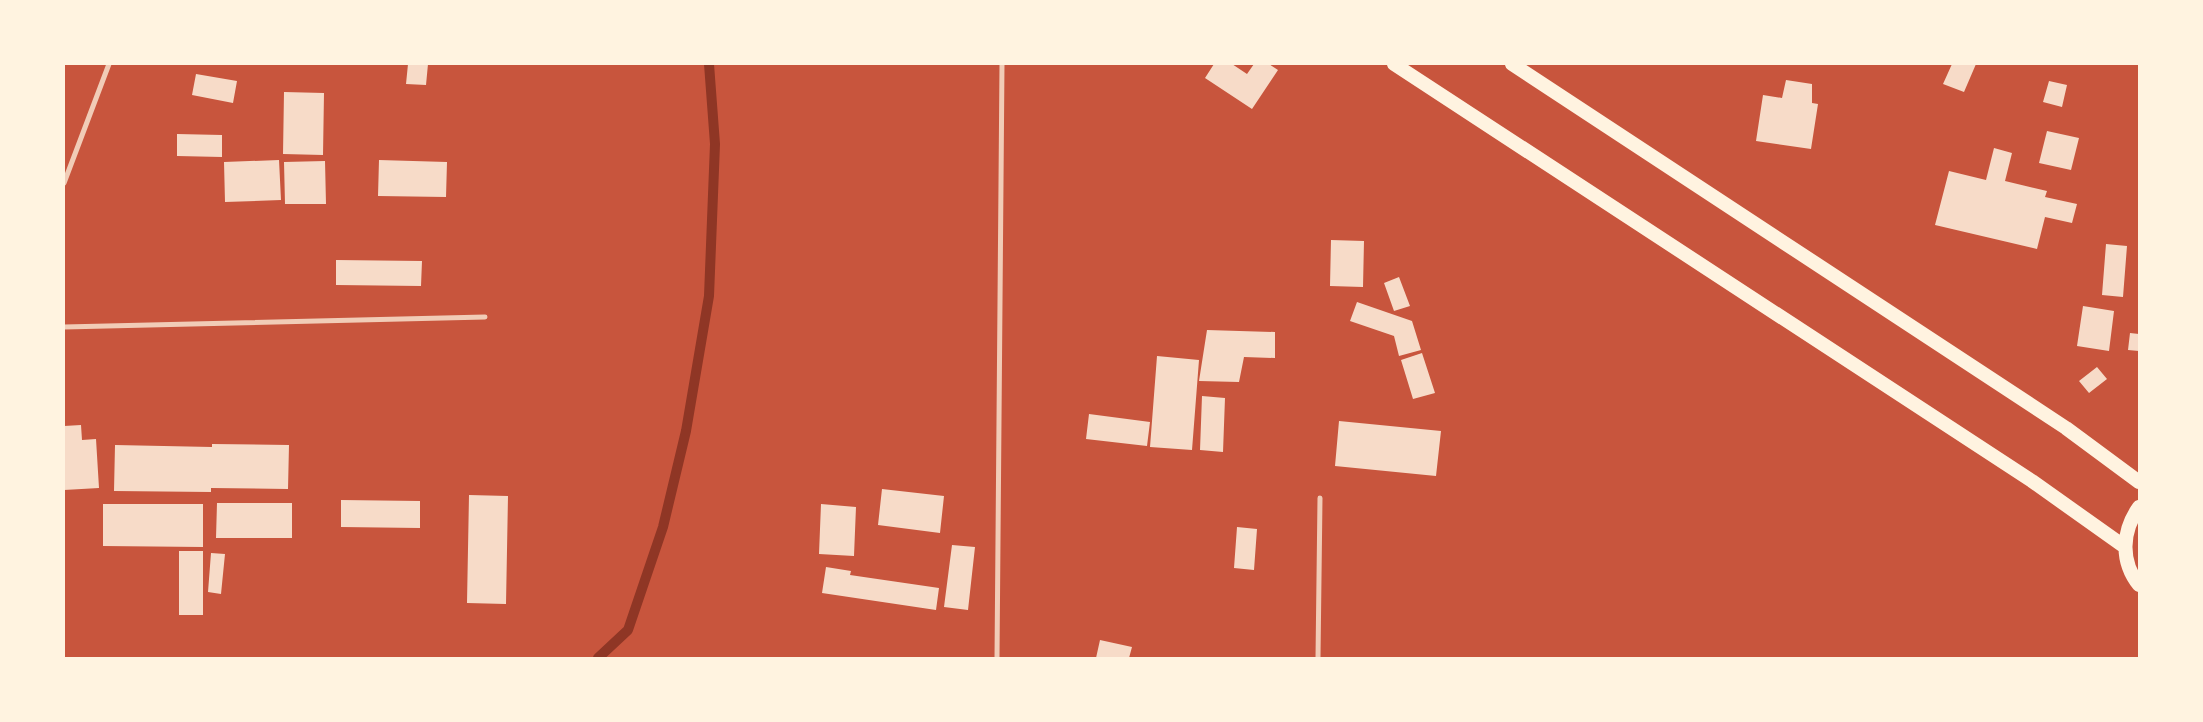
<svg xmlns="http://www.w3.org/2000/svg" width="2203" height="722" font-family="'Public Sans',sans-serif">
  <style>
    .lines { fill: none; stroke-linecap: round; stroke-linejoin: round }
    .stream { stroke: #8f3625; stroke-width: 10 }
    .building { fill: #f7dbc8 }
    .minor { stroke: #f1ccb7; stroke-width: 5 }
    .trunk { stroke: #fff3e0; stroke-width: 14 }
  </style>
  <rect width="100%" height="100%" fill="#c8553d"/>
  <g class="lines">
    <path class="stream" d="M598 658 628 630 663 527 686 431 709 296 715 144 709 64"/>
  </g>
  <path class="building" d="M408 64H428L426 85 406 84Z
    M1214 64H1232L1247 74 1254 64H1269L1278 70 1252 109 1205 78Z
    M1952 64H1976L1964 92 1943 84Z
    M196 74 237 81 233 103 192 95Z
    M1786 80 1812 84V103L1818 104 1811 149 1756 141 1763 95 1782 98Z
    M2049 81 2067 85 2062 107 2043 102Z
    M284 92 324 93 323 155 283 154Z
    M2047 131 2079 138 2071 170 2039 163Z
    M177 134 222 135V157L177 156Z
    M1994 148 2012 153 2005 181 2047 191 2045 197 2077 204 2072 223 2045 217 2037 249 1935 225 1949 171 1986 180Z
    M279 160 281 200 225 202 224 162Z
    M379 160 447 162 446 197 378 196Z
    M325 161 326 204H285L284 162Z
    M1331 240 1364 241 1363 287 1330 286Z
    M2106 244 2127 246 2123 297 2102 295Z
    M336 260 422 261 421 286 336 285Z
    M1399 277 1410 306 1394 311 1384 283Z
    M1357 302 1412 321 1421 350 1399 356 1394 336 1350 321Z
    M2083 306 2114 311 2109 351 2077 346Z
    M1207 330 1275 332V358L1244 357 1239 382 1199 381Z
    M2130 333 2139 334V351L2128 350Z
    M1422 353 1435 393 1413 399 1401 360Z
    M1157 356 1199 360 1192 450 1150 447Z
    M2097 367 2107 379 2089 393 2079 381Z
    M1202 396 1225 398 1223 452 1200 450Z
    M1089 414 1150 422 1147 446 1086 439Z
    M1339 421 1441 431 1436 476 1335 466Z
    M81 425 82 440 96 439 99 488 64 490V426Z
    M212 444 289 445 288 489 211 488V492L114 491 115 445 212 447Z
    M882 489 944 496 940 533 878 525Z
    M469 495 508 496 506 604 467 603Z
    M341 500 420 501V528L341 527Z
    M217 503H292V538H216Z
    M103 504H203V547L103 546Z
    M821 504 856 507 854 556 819 554Z
    M1237 527 1257 529 1254 570 1234 568Z
    M952 545 975 547 968 610 944 607Z
    M179 551H203V615H179Z
    M211 553 225 554 221 594 208 592Z
    M826 567 851 571 850 575 939 588 936 610 822 593Z
    M1100 640 1132 647 1129 658H1096Z"/>
  <g class="lines">
    <path class="minor" d="M64 183 109 64
      M64 327 485 317
      M997 658 1002 64
      M1318 658 1320 498"/>
    <path class="trunk" d="M1394 64 2032 481 2125 547
      M1512 64 2066 428 2139 482
      M2139 507C2122 531 2120 561 2139 585"/>
  </g>
  <rect width="2203" height="722" fill="none" stroke="#fff3e0" stroke-width="130"/>
</svg>
